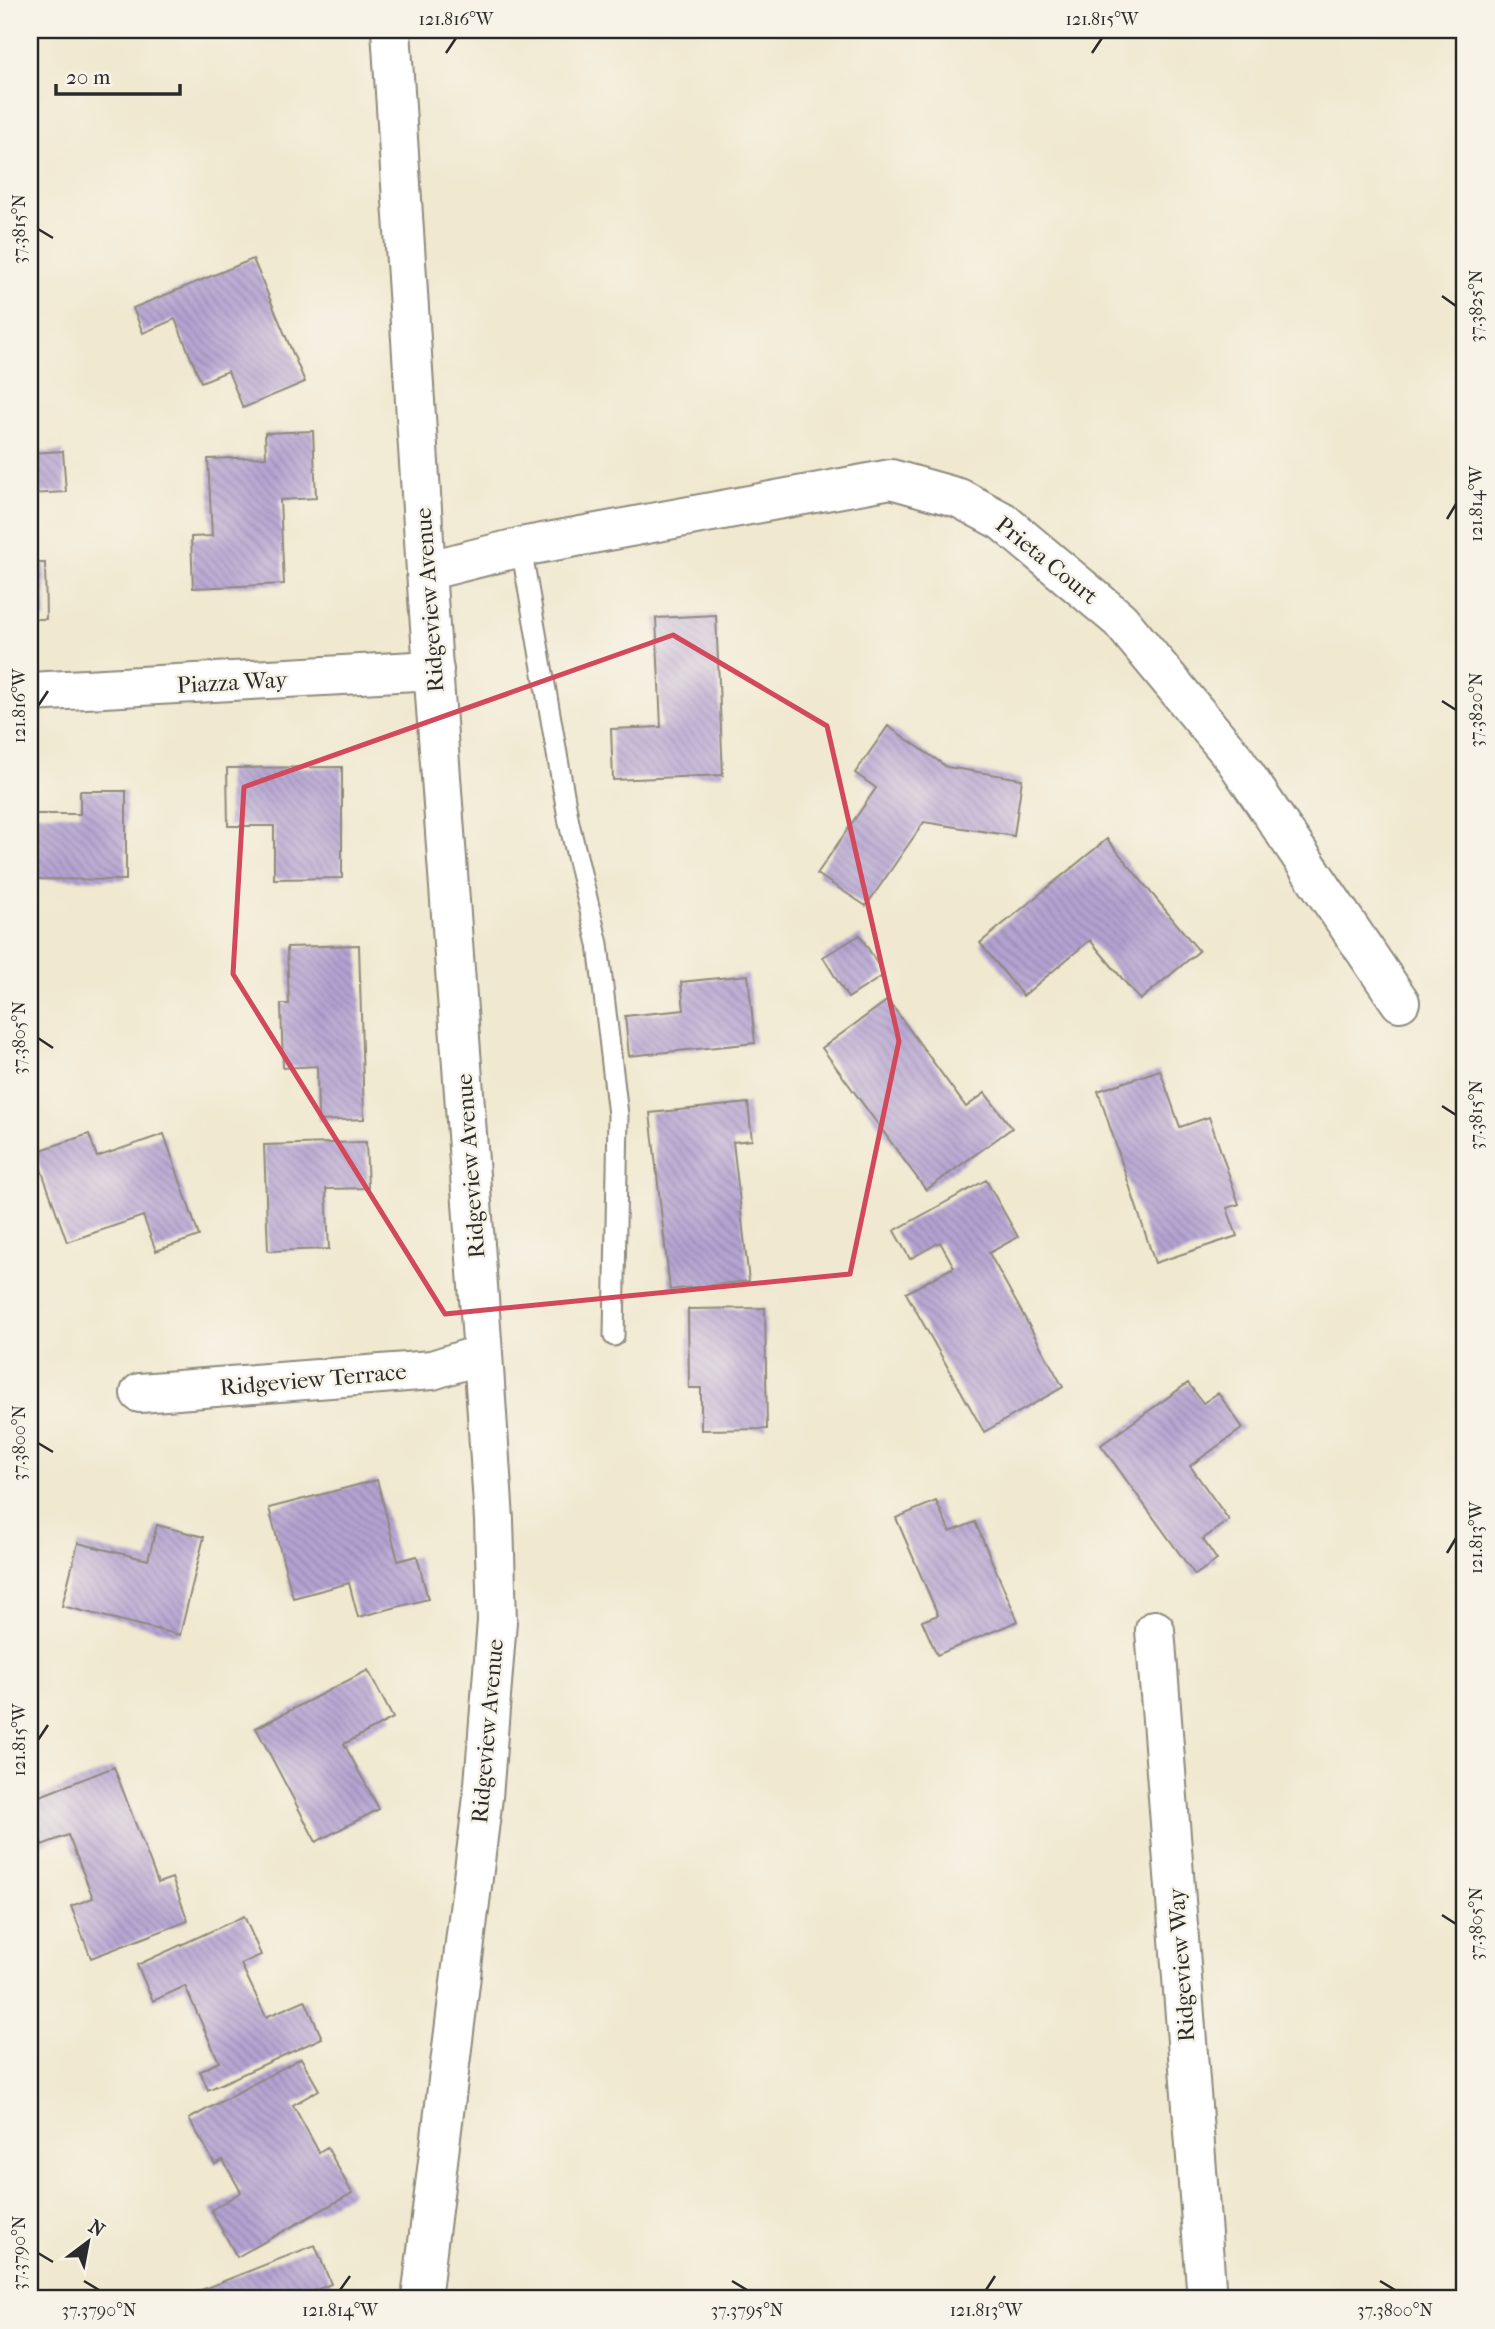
<svg xmlns="http://www.w3.org/2000/svg" width="1495" height="2329" font-family="'IM FELL French Canon',serif">
  <style>
    .building { fill: url(#building-back-hatch) }
    .lines { fill: none; stroke-linecap: round; stroke-linejoin: round }
    .lane-casing { stroke: #8e8a7d; stroke-width: 23 }
    .street-casing { stroke: #8e8a7d; stroke-width: 42 }
    .lane { stroke: #fff; stroke-width: 19 }
    .street { stroke: #fff; stroke-width: 38 }
    .marked { fill: none; stroke: #d1495b; stroke-width: 5; stroke-linejoin: round }
    .ticks { fill: none; stroke: #2b2b2b; stroke-width: 2.5 }
    .labels { text-anchor: middle; stroke-width: 5; stroke-linejoin: round; paint-order: stroke }
    .street-label { font-size: 23px; fill: #2b2b2b; stroke: #f7f3e8 }
    .neatline { fill: none; stroke: #2b2b2b; stroke-width: 2.5 }
    .ticks-label { font-size: 18px; text-anchor: middle; fill: #2b2b2b }
  </style>
  <defs>
    <pattern id="building-back-hatch" width="6" height="6" patternUnits="userSpaceOnUse" patternTransform="scale(1.75)"><rect width="6" height="6" fill="#b4a3d2"/><path d="M-1 5l2 2M0 0l6 6M5-1l2 2" fill="none" stroke="#9385ab"/></pattern>
  </defs>
  <rect width="100%" height="100%" fill="#f7f3e8"/>
  <filter id="ink" filterUnits="userSpaceOnUse"><feTurbulence type="fractalNoise" baseFrequency=".0143" numOctaves="2"/><feDisplacementMap in="SourceGraphic" scale="14" xChannelSelector="R" yChannelSelector="G"/><feConvolveMatrix kernelMatrix="1 2 1 2 8 2 1 2 1" color-interpolation-filters="sRGB"/></filter>
  <filter id="wash" filterUnits="userSpaceOnUse"><feTurbulence type="fractalNoise" baseFrequency=".00686" numOctaves="4" result="noise"/><feDisplacementMap in="SourceGraphic" scale="28" xChannelSelector="R" yChannelSelector="G"/><feGaussianBlur stdDeviation="1.57" result="paint"/><feColorMatrix in="noise" values="0 0 0 0 0 0 0 0 0 0 0 0 0 0 0 0 0 1.4 0 .05"/><feComposite in="paint" operator="in"/></filter>
  <g filter="url(#wash)">
    <rect width="100%" height="100%" fill="#f0e8cf"/>
    <g id="blocks">
      <path class="building" d="M253 259 305 382 243 408 228 371 201 382 175 319 143 333 133 308Z
        M31 276 39 308 30 310V277Z
        M313 431 316 498 280 500 284 584 193 588 191 537 212 536 208 459 266 457 265 433Z
        M63 451 66 492 30 494V453Z
        M30 563H45L46 619H30Z
        M716 615 723 775 613 780 611 729 661 727 656 618Z
        M888 726 947 767 1022 779 1014 836 924 822 866 906 817 874 876 788 855 773Z
        M342 767V878L274 879V826H228L227 768Z
        M80 791H126V880L30 879V814H80Z
        M1107 839 1199 951 1140 1000 1090 940 1023 996 980 943Z
        M860 935 884 975 848 998 823 957Z
        M359 945 364 1119 318 1121 317 1066 283 1068 281 1004H289L287 947Z
        M748 975 755 1043 629 1056 625 1016 684 1010 681 982Z
        M888 1000 966 1107 985 1093 1012 1128 926 1190 822 1048Z
        M1160 1070 1180 1127 1209 1117 1239 1204 1227 1208 1237 1236 1155 1263 1098 1091Z
        M748 1103 752 1140 733 1142 749 1281 670 1290 650 1113Z
        M89 1134 97 1157 164 1134 199 1236 156 1251 143 1216 67 1242 35 1152Z
        M366 1142 368 1188 326 1189 329 1249 268 1251 264 1145Z
        M986 1180 1018 1237 989 1253 1063 1387 984 1432 906 1293 954 1267 940 1242 910 1259 894 1231Z
        M765 1308 767 1429 701 1430V1388H689L688 1309Z
        M1188 1383 1203 1403 1218 1393 1243 1428 1190 1466 1229 1520 1203 1539 1217 1560 1195 1575 1101 1445Z
        M377 1480 398 1561 417 1556 428 1599 358 1617 349 1583 293 1598 269 1508Z
        M936 1501 950 1532 975 1522 1018 1621 937 1655 922 1621 938 1615 896 1518Z
        M157 1525 204 1537 180 1635 62 1606 78 1543 148 1560Z
        M368 1670 393 1718 344 1744 379 1809 316 1842 256 1728Z
        M114 1767 158 1883 172 1878 188 1921 91 1958 71 1906 93 1898 68 1835 42 1845 30 1813V1800Z
        M244 1916 261 1955 241 1964 266 2017 305 2000 322 2038 208 2090 200 2071 219 2062 185 1986 153 2001 137 1965Z
        M301 2058 319 2090 293 2105 319 2152 327 2147 352 2193 237 2257 211 2210 241 2192 223 2160 215 2164 189 2119Z
        M315 2245 331 2284 294 2299H199L196 2292Z"/>
    </g>
  </g>
  <g filter="url(#ink)">
    <use href="#blocks" fill-opacity="0" stroke="#8e8a7d" stroke-width="2"/>
    <g class="lines">
      <defs>
        <path id="lane" d="M521 547 569 823 598 944 618 1115 614 1336"/>
        <path id="street" d="M391 30 426 571 483 1354 494 1520 497 1621 483 1797 421 2299
          M426 571 521 547 891 479 959 498 1002 521 1120 620 1234 758 1400 1002
          M30 692 434 670
          M140 1393 432 1370 483 1354
          M1155 1630 1207 2299"/>
      </defs>
      <use href="#lane" class="lane-casing"/>
      <use href="#street" class="street-casing"/>
      <use href="#lane" class="lane"/>
      <use href="#street" class="street"/>
    </g>
  </g>
  <path class="marked" d="M673 635 827 726 899 1041 850 1274 445 1314 233 974 244 787Z"/>
  <path class="ticks" d="M446 53 456 38M1092 53 1102 38M38 229 53 238M1442 296 1456 306M1447 519 1456 504M1442 701 1456 710M38 706 48 691M38 1038 53 1048M1442 1106 1456 1115M38 1443 53 1452M1447 1553 1456 1538M38 1740 48 1725M1442 1915 1456 1924M38 2253 53 2262M84 2281 99 2290M732 2281 747 2290M1380 2281 1395 2290M340 2290 350 2276M986 2290 995 2276"/>
  <g class="labels">
    <g class="street-label">
      <text transform="translate(1047 560) rotate(39)" y="8">Prieta Court</text>
      <text transform="translate(429 600) rotate(-94)" y="8">Ridgeview Avenue</text>
      <text transform="translate(232 682) rotate(-3)" y="8">Piazza Way</text>
      <text transform="translate(470 1166) rotate(-94)" y="8">Ridgeview Avenue</text>
      <text transform="translate(313 1379) rotate(-5)" y="8">Ridgeview Terrace</text>
      <text transform="translate(487 1731) rotate(-85)" y="8">Ridgeview Avenue</text>
      <text transform="translate(1181 1965) rotate(-94)" y="8">Ridgeview Way</text>
    </g>
  </g>
  <rect width="1495" height="2329" fill="none" stroke="#f7f3e8" stroke-width="77"/>
  <g transform="translate(88 2242) rotate(32)" stroke="#f7f3e8" stroke-width="5" paint-order="stroke">
  <path d="M0-5L12 26L0 18L-12 26Z" fill="#2b2b2b"/>
  <text y="-10" font-size="19" font-weight="bold" text-anchor="middle" fill="#2b2b2b">N</text>
  </g>
  <path d="M56 84v10h124v-10" fill="none" stroke="#2b2b2b" stroke-width="3.5"/>
  <text x="66" y="84" font-size="21" fill="#2b2b2b" stroke="#f7f3e8" stroke-width="5" paint-order="stroke">20 m</text>
  <rect x="38" y="38" width="1418" height="2252" class="neatline"/>
  <g class="ticks-label">
    <text x="456" y="25">121.816°W</text>
    <text x="1102" y="25">121.815°W</text>
    <text transform="translate(19 229) rotate(-90)" y="6">37.3815°N</text>
    <text transform="translate(1476 306) rotate(-90)" y="6">37.3825°N</text>
    <text transform="translate(1476 504) rotate(-90)" y="6">121.814°W</text>
    <text transform="translate(19 706) rotate(-90)" y="6">121.816°W</text>
    <text transform="translate(1476 710) rotate(-90)" y="6">37.3820°N</text>
    <text transform="translate(19 1038) rotate(-90)" y="6">37.3805°N</text>
    <text transform="translate(1476 1115) rotate(-90)" y="6">37.3815°N</text>
    <text transform="translate(19 1443) rotate(-90)" y="6">37.3800°N</text>
    <text transform="translate(1476 1538) rotate(-90)" y="6">121.813°W</text>
    <text transform="translate(19 1740) rotate(-90)" y="6">121.815°W</text>
    <text transform="translate(1476 1924) rotate(-90)" y="6">37.3805°N</text>
    <text transform="translate(19 2253) rotate(-90)" y="6">37.3790°N</text>
    <text x="99" y="2316">37.3790°N</text>
    <text x="340" y="2316">121.814°W</text>
    <text x="747" y="2316">37.3795°N</text>
    <text x="986" y="2316">121.813°W</text>
    <text x="1395" y="2316">37.3800°N</text>
  </g>
</svg>
